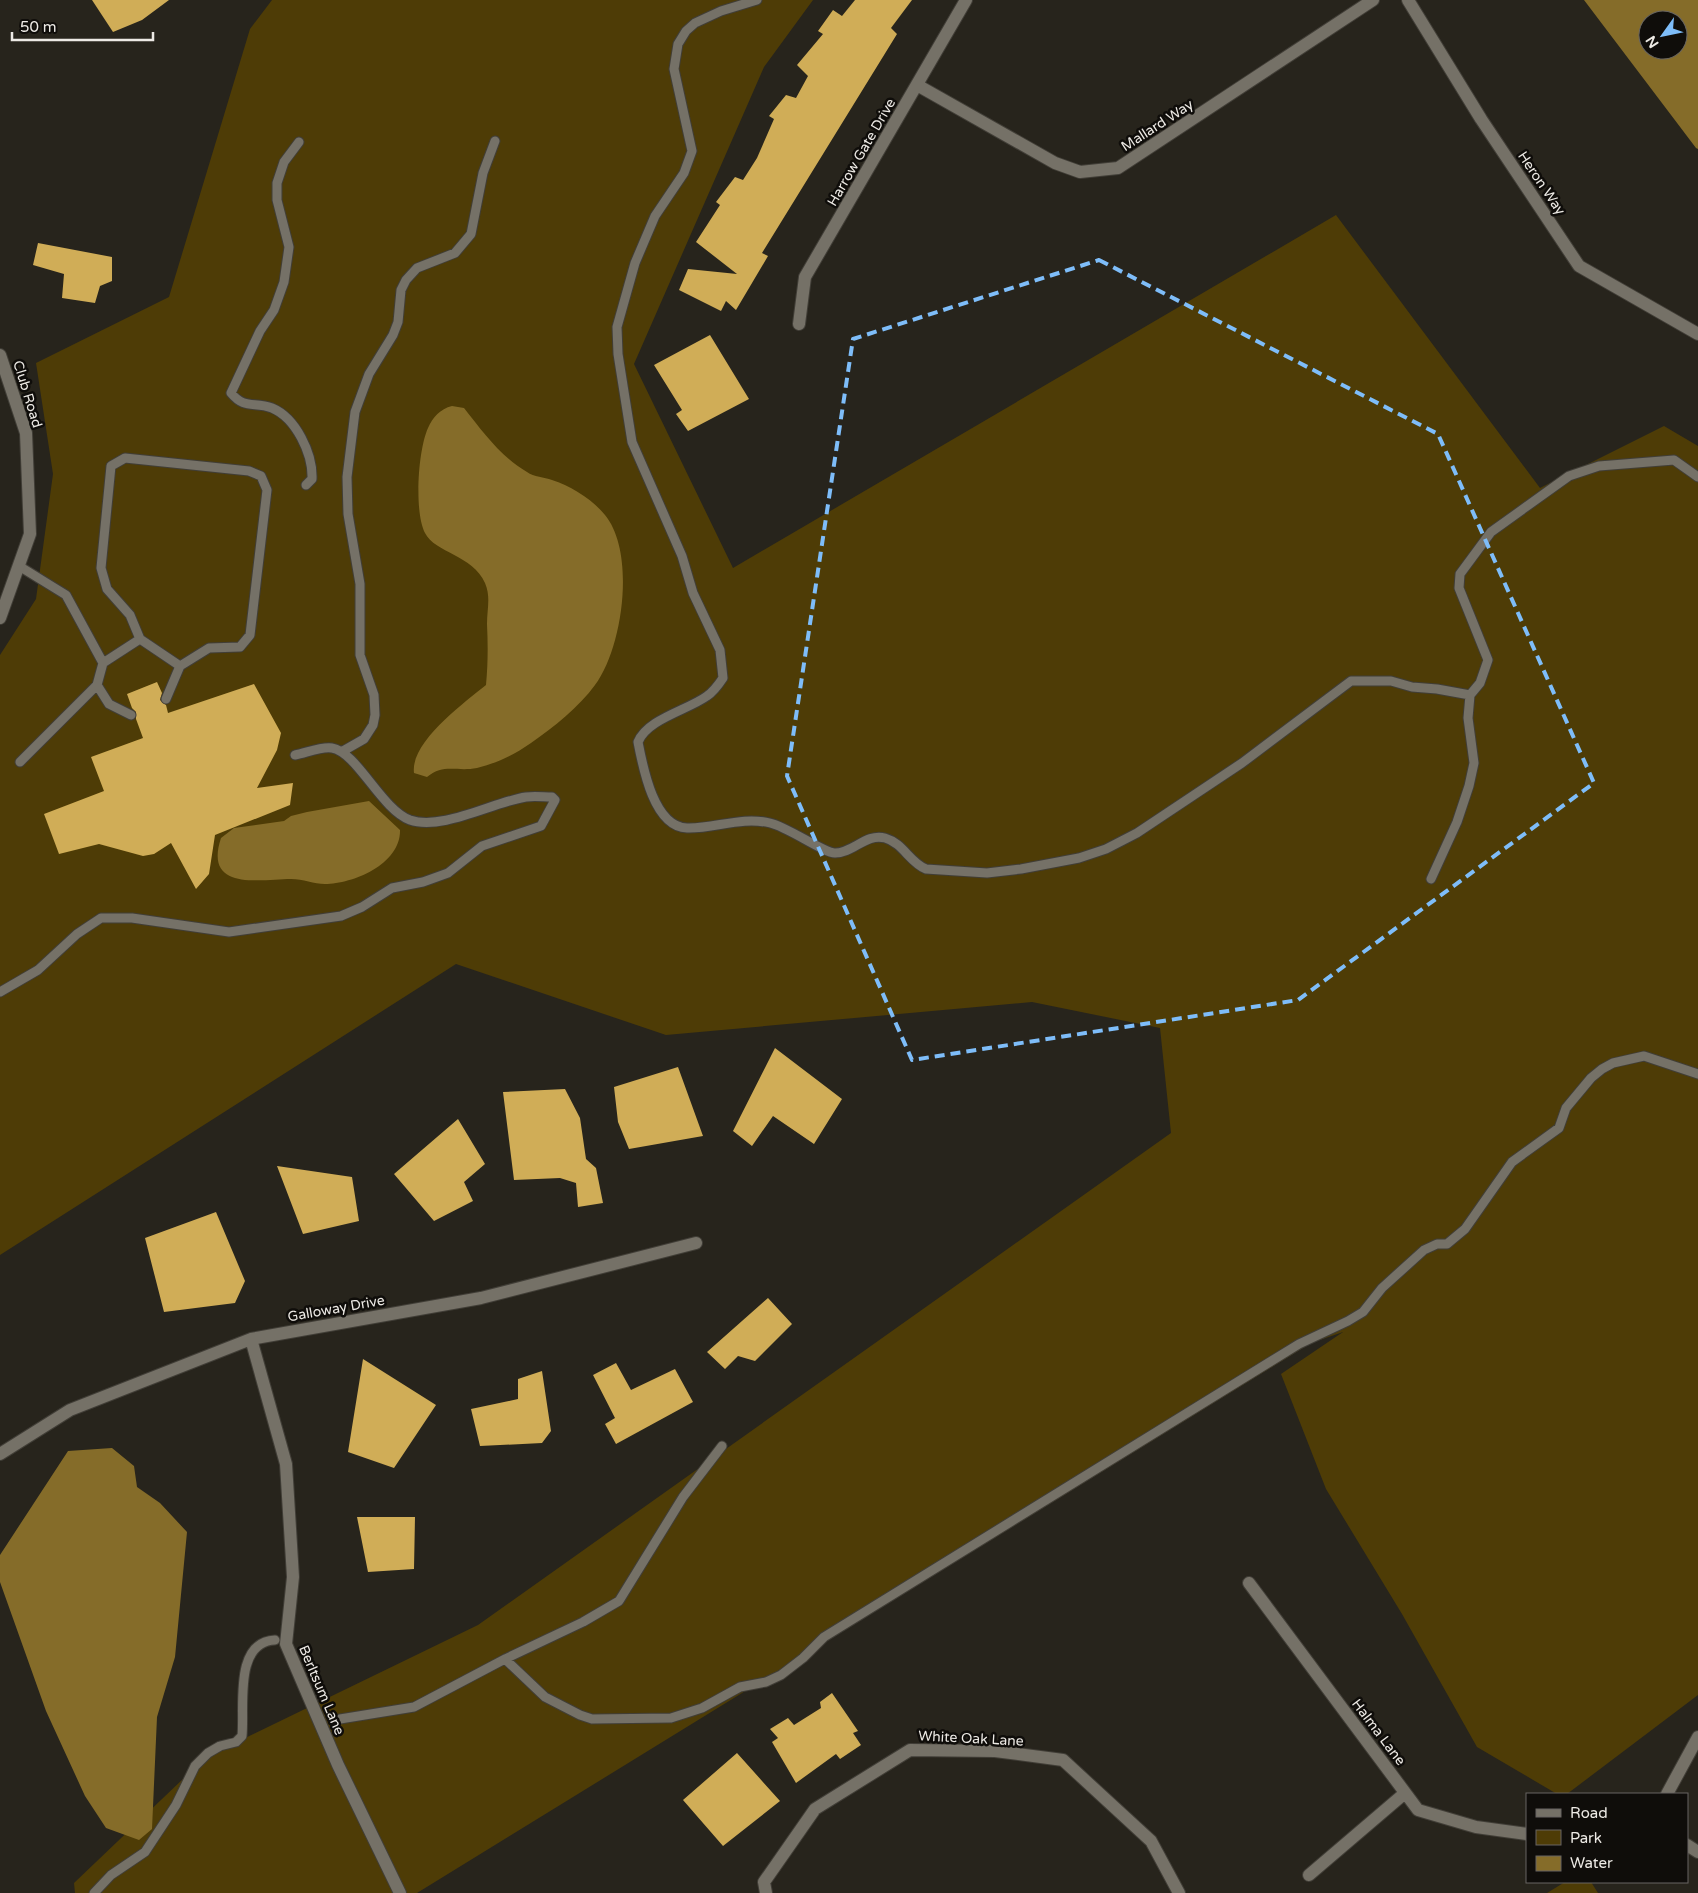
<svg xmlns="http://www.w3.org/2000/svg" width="1698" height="1893" font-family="'Varela Round',sans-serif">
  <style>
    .green { fill: #4e3c06 }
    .water { fill: #856c29; fill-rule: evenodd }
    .building { fill: #d0ad57 }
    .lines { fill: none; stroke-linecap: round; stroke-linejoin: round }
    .service-casing { stroke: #413e37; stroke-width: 11 }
    .minor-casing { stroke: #413e37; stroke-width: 14 }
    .service { stroke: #757167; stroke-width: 9 }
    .minor { stroke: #757167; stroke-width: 12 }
    .marked { fill: none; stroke: #7ebdf9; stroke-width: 4; stroke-dasharray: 10 6; stroke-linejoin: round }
    .labels { text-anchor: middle; stroke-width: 5; stroke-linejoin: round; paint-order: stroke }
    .street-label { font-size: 14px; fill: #edeae5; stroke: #0f0d0a }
  </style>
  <rect width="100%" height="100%" fill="#27241c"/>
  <path class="green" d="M272 0H813L764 67 634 364 733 568 1336 215 1540 488 1664 426 1698 446V1695L1567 1794H1557L1477 1747 1402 1614 1326 1489 1281 1374 1343 1332 1311 1343 417 1893H75L74 1883 206 1757 478 1625 1171 1133 1160 1028 1032 1002 666 1035 456 964 0 1255V655L36 599 53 474 36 363 169 297 250 29Z
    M1565 1882H1591L1598 1893H1547Z"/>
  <path class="water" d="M1584 0H1698V149L1696 148ZM1648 20H1678V50H1648Z
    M452 406 464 408C483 432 500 456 527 472 534 477 544 477 552 480 571 486 592 499 605 515 636 553 623 647 595 685 579 707 554 727 531 743 514 755 497 763 477 768 456 772 444 763 427 777L414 773C410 742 464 703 486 685 488 664 488 645 487 624 487 609 491 597 485 583 473 555 435 553 425 533 414 512 418 450 428 428 433 417 440 409 452 406Z
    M369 801 400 830C401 864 353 884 325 884 314 884 303 879 291 879 262 879 203 892 221 838L234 828 284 821 291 816 307 812Z
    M112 1448 134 1466 137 1487 160 1503 187 1532 175 1657 157 1717 152 1829 139 1840 106 1828 85 1796 46 1711 0 1582V1555L68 1451Z"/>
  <path class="building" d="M92 0H169L142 20 113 32Z
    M855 0H912L891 28 897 34 762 253 768 256 736 310 726 301 721 311 679 290 688 269 737 274 696 242 720 205 716 202 735 177 743 180 757 158 774 119 769 116 786 95 796 98 808 76 797 65 823 34 818 31 833 10 842 16Z
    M38 243 112 257V281L100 286 95 303 62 298 64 274 33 265Z
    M710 335 749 399 688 431 676 414 682 410 654 365Z
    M157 682 162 693 160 700 166 705 168 713 254 684 281 733 277 750 257 788 293 783 290 805 215 835 209 874 196 889 171 843 154 854 143 856 99 844 59 854 44 814 104 791 91 757 143 738 136 719V712L132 708 127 694Z
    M775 1048 842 1099 814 1144 773 1116 752 1146 733 1131Z
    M678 1067 703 1136 629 1149 618 1122 614 1087Z
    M565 1089 580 1118 586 1159 596 1168 603 1203 578 1207 576 1183 560 1178 514 1180 503 1092Z
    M458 1119 485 1164 464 1182 473 1201 434 1221 394 1174Z
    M277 1166 352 1177 359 1221 303 1234Z
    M216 1212 245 1281 235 1303 164 1312 145 1238Z
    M768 1298 792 1324 755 1361 738 1356 725 1369 707 1352Z
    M363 1359 436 1405 394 1468 348 1452Z
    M616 1363 631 1390 675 1369 693 1402 616 1444 605 1424 615 1418 593 1375Z
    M542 1371 551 1431 542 1443 480 1446 471 1409 518 1399V1379Z
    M357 1517H415L414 1569 368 1572Z
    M832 1693 858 1731 853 1733 861 1745 840 1759 836 1754 796 1783 772 1742 778 1738 770 1729 788 1718 794 1725 821 1708 820 1702Z
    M737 1753 780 1801 723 1846 683 1800Z"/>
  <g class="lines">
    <defs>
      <path id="service" d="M757 0 721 11 695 23 686 31 678 44 674 69 692 151 684 173 655 216 635 263 617 327 618 354 632 442 682 556 693 593 720 650 723 678C719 684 713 692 707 696 688 710 647 719 638 742 643 768 654 827 687 828 714 829 741 816 770 823 788 827 824 853 835 853 853 853 866 833 885 838 903 843 910 863 926 869L987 873 1021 869 1079 858 1106 849 1137 833 1242 763 1351 681H1391L1412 687 1437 689 1470 695
        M299 142 284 162 277 183V200L289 247 284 282 274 310 260 331 231 393C245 410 254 401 272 408 296 418 313 454 312 479L306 485
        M19 566 66 595 103 663 97 685 20 762
        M103 663 140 639 180 666 209 648 240 647 250 635 267 490 261 476 249 471 125 458 111 466 101 568 107 589 130 615 140 639
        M97 685 109 704 131 715
        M166 699 180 666
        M343 751 364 739 373 725 375 715 374 695 360 655V584L348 514 347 477 355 412 369 374 393 335 398 322 401 290 406 280 417 268 455 253 471 234 483 173 495 141
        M1431 879 1457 822 1469 786 1474 763 1468 718 1470 695 1480 683 1488 660 1459 588 1460 574 1491 532 1569 476 1599 466 1674 460 1698 477
        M0 992 38 970 77 934 101 918H132L229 932 341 916 362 907 392 888 423 882 448 873 482 846 541 826 555 800 552 797C544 797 534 796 526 797 493 802 442 831 410 820 381 809 357 752 332 748 322 746 306 753 295 755
        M505 1659 545 1697 580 1715 592 1719 671 1718 702 1708 740 1687 766 1682 781 1675 803 1658 824 1637 1299 1344 1348 1321 1363 1312 1382 1288 1424 1250 1437 1244H1447L1465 1229 1512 1162 1559 1128 1566 1108 1591 1078 1602 1069 1613 1063 1644 1056 1698 1074
        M340 1719 414 1707 505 1659 583 1622 619 1601 683 1497 722 1446
        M94 1893 111 1875 145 1852 176 1805 195 1766 208 1753 220 1746 236 1742 242 1736C245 1708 233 1642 275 1640"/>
      <path id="minor" d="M1408 0 1481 119 1579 266 1698 334
        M917 85 1055 163 1080 172 1118 168 1373 0
        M799 324 805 277 966 0
        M0 355 26 433 30 534 0 618
        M251 1339 286 1464 293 1577 286 1644 338 1765 400 1893
        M0 1454 70 1410 251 1339 481 1298 696 1243
        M1249 1583 1418 1810 1476 1827 1527 1834
        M1667 1794 1698 1737
        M1687 1845 1698 1852
        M1309 1875 1405 1793
        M766 1893 764 1882 815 1809 910 1750 995 1751 1063 1760 1151 1841 1179 1893"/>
    </defs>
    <use href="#service" class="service-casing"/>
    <use href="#minor" class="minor-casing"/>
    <use href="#service" class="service"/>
    <use href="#minor" class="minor"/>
  </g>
  <path class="marked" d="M1099 260 1438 434 1594 783 1298 1000 912 1060 787 776 853 339Z"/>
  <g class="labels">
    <g class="street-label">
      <text transform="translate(1157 125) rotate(-33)" y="5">Mallard Way</text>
      <text transform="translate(861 152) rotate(-60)" y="5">Harrow Gate Drive</text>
      <text transform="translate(1542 183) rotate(56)" y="5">Heron Way</text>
      <text transform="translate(28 394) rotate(73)" y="5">Club Road</text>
      <text transform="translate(336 1308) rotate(-10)" y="5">Galloway Drive</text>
      <text transform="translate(322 1690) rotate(67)" y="5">Berltsum Lane</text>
      <text transform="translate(1379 1732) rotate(53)" y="5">Halma Lane</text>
      <text transform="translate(971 1738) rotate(3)" y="5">White Oak Lane</text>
    </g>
  </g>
  <rect x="1526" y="1793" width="162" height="90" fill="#0f0d0a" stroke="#686562"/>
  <rect x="1536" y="1809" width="25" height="8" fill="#757167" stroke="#686562"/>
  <text x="1570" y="1818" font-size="15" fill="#edeae5">Road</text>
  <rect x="1536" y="1830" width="25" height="15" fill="#4e3c06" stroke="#686562"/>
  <text x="1570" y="1843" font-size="15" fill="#edeae5">Park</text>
  <rect x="1536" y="1856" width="25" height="15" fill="#856c29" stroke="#686562"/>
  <text x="1570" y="1868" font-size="15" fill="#edeae5">Water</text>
  <g transform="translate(1663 35) rotate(237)"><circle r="24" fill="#0f0d0a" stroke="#686562"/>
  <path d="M0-4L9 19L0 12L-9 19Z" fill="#7ebdf9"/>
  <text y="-8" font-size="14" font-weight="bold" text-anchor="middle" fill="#edeae5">N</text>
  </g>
  <path d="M12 32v8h141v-8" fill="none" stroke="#edeae5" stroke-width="2.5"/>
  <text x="20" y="32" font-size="15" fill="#edeae5" stroke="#0f0d0a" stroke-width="4" paint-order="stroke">50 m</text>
</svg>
